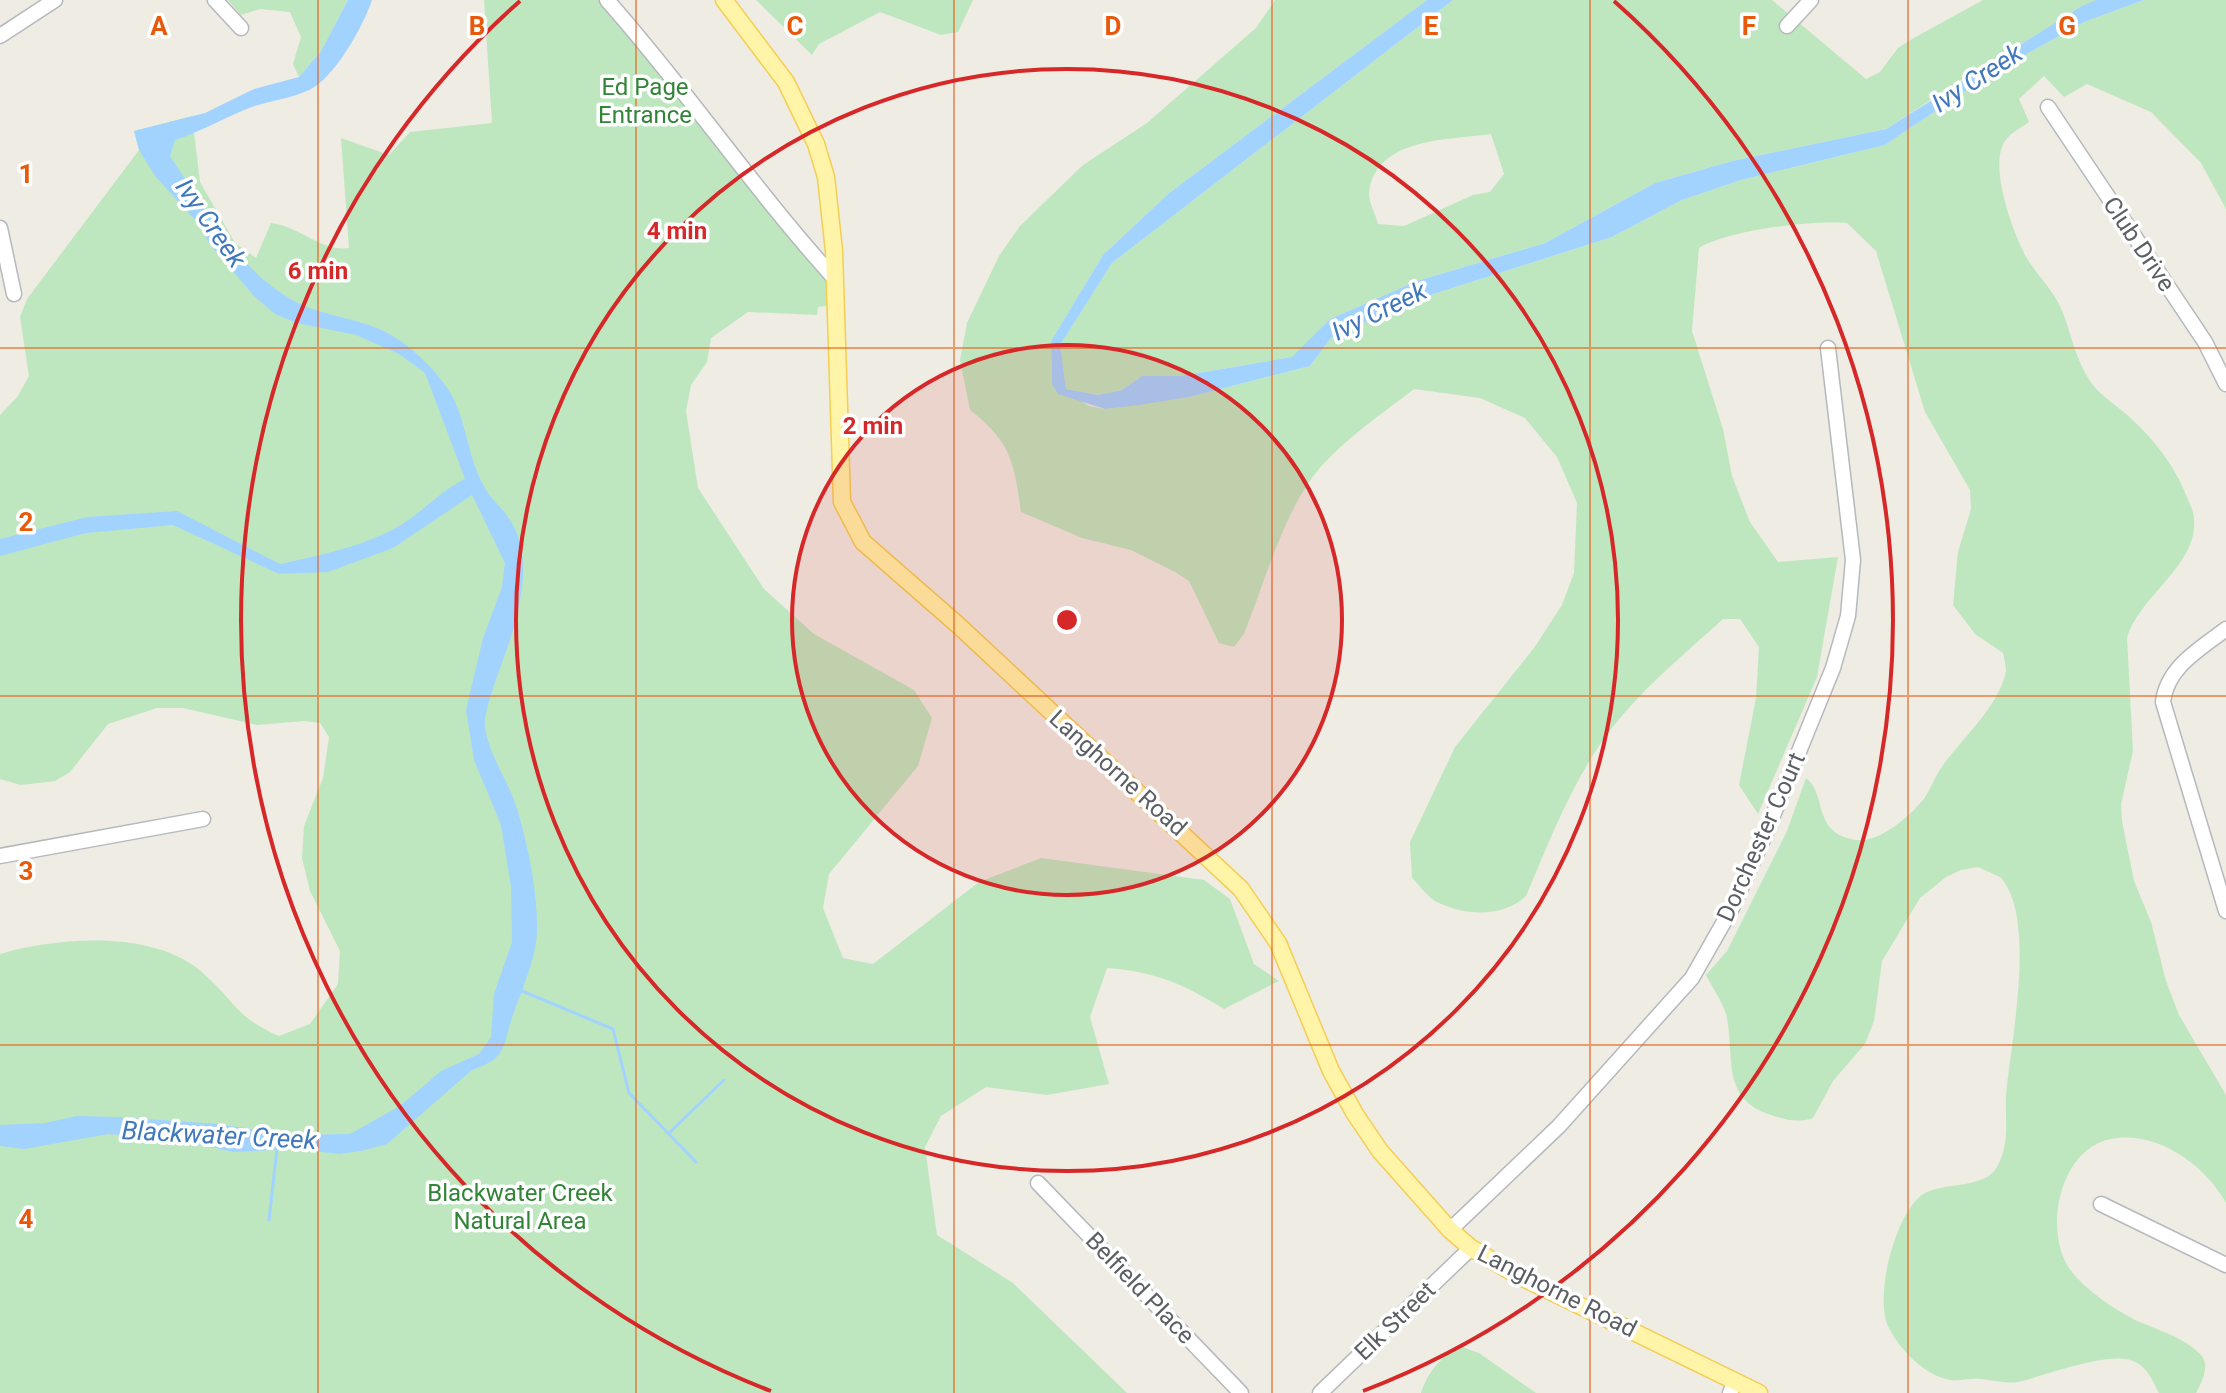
<svg xmlns="http://www.w3.org/2000/svg" width="2226" height="1393" font-family="Roboto,sans-serif">
  <style>
    .green { fill: #bee7c0; fill-rule: evenodd }
    .water { fill: #a2d3ff }
    .lines { fill: none; stroke-linecap: round; stroke-linejoin: round }
    .stream { stroke: #a2d3ff; stroke-width: 3 }
    .minor-casing { stroke: #b5b9bd; stroke-width: 17 }
    .major-casing { stroke: #f5ce55; stroke-width: 19 }
    .minor { stroke: #fff; stroke-width: 14 }
    .major { stroke: #fff4a7; stroke-width: 16 }
    .grid { fill: none; stroke: #e8590c; stroke-width: 2; stroke-opacity: 0.55 }
    .ring { fill: none; stroke: #d62828; stroke-width: 4 }
    .labels { text-anchor: middle; stroke-width: 7; stroke-linejoin: round; paint-order: stroke }
    .park-label { font-size: 24px; fill: #328439; stroke: #fff }
    .street-label { font-size: 24px; fill: #5b5f64; stroke: #fff }
    .water-label { font-size: 26px; font-style: italic; fill: #3f78bd; stroke: #fff }
    .grid-label { font-size: 26px; text-anchor: middle; font-weight: bold; fill: #e8590c; stroke: #fff; stroke-width: 7; stroke-linejoin: round; paint-order: stroke }
    .centre { fill: #d62828; stroke: #fff; stroke-width: 4 }
    .ring-label { font-size: 24px; text-anchor: middle; font-weight: bold; fill: #d62828; stroke: #fff; stroke-width: 7; stroke-linejoin: round; paint-order: stroke }
  </style>
  <rect width="100%" height="100%" fill="#eeece3"/>
  <path class="green" d="M228 0H348L321 51 299 77 293 64 301 37 290 12 260 9 241 15Z
    M484 0H608L835 279V305L818 307 817 315 748 312 711 338 707 362 691 385 686 411 698 488 764 589 814 634 914 690 932 718 918 766 829 874 823 908 843 958 873 964 979 882 1041 858 1204 880 1230 899 1254 964 1279 981 1224 1009C1182 983 1156 972 1107 968L1090 1017 1109 1084 1047 1095 986 1087 941 1116 925 1147 937 1235 1013 1283 1127 1393H0V954C59 937 157 929 205 975 236 1003 237 1018 279 1036L310 1024 338 984 340 951 310 891 302 858 304 826 323 778 329 737 320 723 304 721 257 725 183 708H157L108 724 70 772 55 781 21 785 0 779V415L18 396 29 376 20 317 27 299 139 150 134 131 192 116 200 182 235 243 256 258 271 223C300 226 320 252 349 248L341 138 389 155 410 132 492 123Z
    M756 0H973L958 32 941 35 880 12 819 44 812 55Z
    M1275 0H1427L1168 194 1103 255 1051 341 1052 383 1089 406 1105 409 1189 397 1310 366 1331 338 1415 300 1612 237 1682 200 1741 180 1885 145 1989 75 2084 22 2144 0H2226V209L2201 163 2151 112 2087 84 2064 97 2044 76 2019 99 2029 122C2021 128 2010 133 2005 141 1988 166 2013 232 2026 257 2037 275 2056 293 2063 313 2072 337 2077 364 2093 385 2102 396 2115 405 2125 413 2150 435 2171 460 2184 490 2187 499 2194 510 2194 519 2198 566 2140 595 2127 638L2133 751 2121 804 2122 821 2134 881 2151 922 2166 981 2179 1015 2226 1095V1203C2205 1165 2157 1130 2111 1139 2058 1149 2042 1235 2072 1272 2087 1291 2114 1309 2135 1320 2157 1330 2182 1336 2200 1354 2211 1364 2202 1382 2196 1393H2159C2152 1380 2148 1367 2133 1361 2110 1351 2046 1375 2022 1381 2009 1385 1993 1380 1980 1379 1970 1378 1959 1381 1950 1380 1924 1375 1899 1349 1888 1326 1874 1296 1896 1209 1925 1193 1945 1182 1985 1189 1997 1167 2010 1144 2005 1121 2006 1096 2010 1045 2038 917 2000 877L1978 867 1961 870 1946 877 1920 898 1882 961 1874 1021 1865 1044 1833 1081 1813 1118C1798 1123 1786 1120 1771 1115 1719 1098 1736 1056 1726 1014 1722 1001 1712 987 1706 975L1727 951 1787 831 1806 778C1828 795 1811 833 1856 840 1879 843 1909 817 1923 800 1930 791 1934 778 1941 768 1961 739 1999 707 2006 671 2006 665 2004 658 2003 653L1975 634 1953 605 1958 552 1971 509 1970 490 1925 412 1876 251 1847 223C1812 220 1729 230 1699 248L1692 331 1723 429 1732 476 1750 522 1778 562 1838 557 1817 677 1758 814 1739 785 1756 698 1759 647 1740 619H1723C1678 660 1628 700 1595 752 1566 797 1547 847 1526 896 1503 918 1463 916 1435 901 1427 896 1419 885 1412 878L1410 842 1455 747 1534 648 1562 605 1574 573 1577 503 1557 457 1525 418 1480 398 1414 389C1378 417 1335 445 1309 482 1279 527 1264 584 1244 634L1234 647 1219 643 1189 581 1175 572 1131 550 1082 538 1021 512C1014 462 1011 442 970 410L960 360 967 323 999 256 1020 226 1083 165 1147 123 1256 28Z
    M1453 0H1772L1866 79 1880 72 1898 48 1912 39 1983 0H2096L1980 68 1886 129 1732 161 1655 183 1545 243 1417 281 1330 319 1293 357 1180 376H1142L1122 390 1098 395 1066 389 1059 345 1112 263ZM1491 134 1504 174 1490 192 1473 195 1404 226 1378 224C1376 215 1369 203 1369 194 1374 137 1450 140 1491 134Z
    M1462 1347 1479 1353 1536 1393H1421C1428 1372 1441 1355 1462 1347Z"/>
  <path class="water" d="M348 0H372C364 25 334 79 309 90 290 99 268 101 249 108 223 118 203 131 175 140L170 156C205 207 231 260 284 295 314 316 354 316 386 332 411 346 432 366 448 389 464 413 467 448 478 474 487 495 493 498 505 513 531 545 524 586 515 623 510 646 482 709 485 727 489 754 505 776 514 800 527 837 541 904 536 943 532 967 522 989 514 1012 502 1044 510 1057 472 1070L387 1144 361 1151 339 1154 296 1149 233 1152 185 1141 109 1134 24 1149 0 1146V1125L45 1123 77 1116 116 1117 219 1124 287 1135 350 1134 400 1106 441 1071 479 1054 491 1037 494 994 512 942 511 887 501 825 474 760 466 710 483 638 502 587 505 563 472 495 393 548 328 572 279 574 173 525 86 533 0 556V539L87 517 177 511 280 564C320 555 363 547 399 526 423 512 440 491 465 479L425 373 399 354 356 335 297 323 275 314 254 296 210 244 197 222 155 176 139 150 134 131 205 113 254 89 299 77 321 51Z
    M1427 0H1453L1112 263 1060 345 1066 389 1098 395 1122 390 1142 376H1180L1292 357 1330 319 1417 281 1545 243 1655 183 1732 161 1886 129 2082 6 2096 0H2144L2084 22 1989 75 1885 145 1741 180 1682 200 1612 237 1415 300 1331 338 1310 366 1189 397 1139 405 1105 409 1058 394 1052 384 1051 341 1103 255 1168 194Z"/>
  <g class="lines">
    <path class="stream" d="M522 991 613 1029 629 1093 696 1162
      M669 1133 724 1080
      M269 1220 277 1149"/>
    <defs>
      <path id="minor" d="M215 0 241 28
        M607 0C687 90 754 190 835 279
        M1787 26 1811 0
        M0 36 55 0
        M2048 107 2205 342 2226 384
        M0 228 14 294
        M2226 629C2200 649 2167 667 2163 702L2226 911
        M0 856 203 819
        M1038 1183 1241 1393
        M2101 1204 2226 1265
        M1450 1230 1559 1126 1692 978 1733 906 1765 835 1833 668 1848 616 1853 560 1828 348
        M1320 1393 1471 1248
        M1730 1393 1735 1382"/>
      <path id="major" d="M724 0 786 82 816 144 826 177 834 251 842 502 863 542 958 625 1241 889 1278 943 1331 1071 1355 1114 1380 1151 1450 1230 1471 1248 1517 1275 1759 1393"/>
    </defs>
    <use href="#minor" class="minor-casing"/>
    <use href="#major" class="major-casing"/>
    <use href="#minor" class="minor"/>
    <use href="#major" class="major"/>
  </g>
  <path class="grid" d="M318 0V1393M636 0V1393M954 0V1393M1272 0V1393M1590 0V1393M1908 0V1393M0 348H2226M0 696H2226M0 1045H2226"/>
  <circle cx="1067" cy="620" r="275" fill="#d62828" fill-opacity=".12"/>
  <g class="ring">
    <circle cx="1067" cy="620" r="275"/>
    <circle cx="1067" cy="620" r="551"/>
    <path d="M771 1391A826 826 0 0 1 520 1M1614 1A826 826 0 0 1 1363 1391"/>
  </g>
  <g class="labels">
    <g class="park-label">
      <text x="645" y="95">Ed Page<tspan x="645" dy="28">Entrance</tspan></text>
      <text x="520" y="1201">Blackwater Creek<tspan x="520" dy="28">Natural Area</tspan></text>
    </g>
    <g class="street-label">
      <text transform="translate(2139 244) rotate(56)" y="8">Club Drive</text>
      <text transform="translate(1118 773) rotate(42)" y="8">Langhorne Road</text>
      <text transform="translate(1761 837) rotate(-66)" y="8">Dorchester Court</text>
      <text transform="translate(1140 1288) rotate(46)" y="8">Belfield Place</text>
      <text transform="translate(1557 1291) rotate(27)" y="8">Langhorne Road</text>
      <text transform="translate(1395 1321) rotate(-44)" y="8">Elk Street</text>
    </g>
    <g class="water-label">
      <text transform="translate(1977 78) rotate(-33)" y="9">Ivy Creek</text>
      <text transform="translate(211 223) rotate(55)" y="9">Ivy Creek</text>
      <text transform="translate(1379 311) rotate(-26)" y="9">Ivy Creek</text>
      <text transform="translate(219 1135) rotate(3)" y="9">Blackwater Creek</text>
    </g>
  </g>
  <g class="grid-label">
    <text x="159" y="35">A</text>
    <text x="477" y="35">B</text>
    <text x="795" y="35">C</text>
    <text x="1113" y="35">D</text>
    <text x="1431" y="35">E</text>
    <text x="1749" y="35">F</text>
    <text x="2067" y="35">G</text>
    <text x="26" y="183">1</text>
    <text x="26" y="531">2</text>
    <text x="26" y="880">3</text>
    <text x="26" y="1228">4</text>
  </g>
  <circle cx="1067" cy="620" r="12" class="centre"/>
  <g class="ring-label">
    <text x="677" y="239">4 min</text>
    <text x="318" y="279">6 min</text>
    <text x="873" y="434">2 min</text>
  </g>
</svg>
